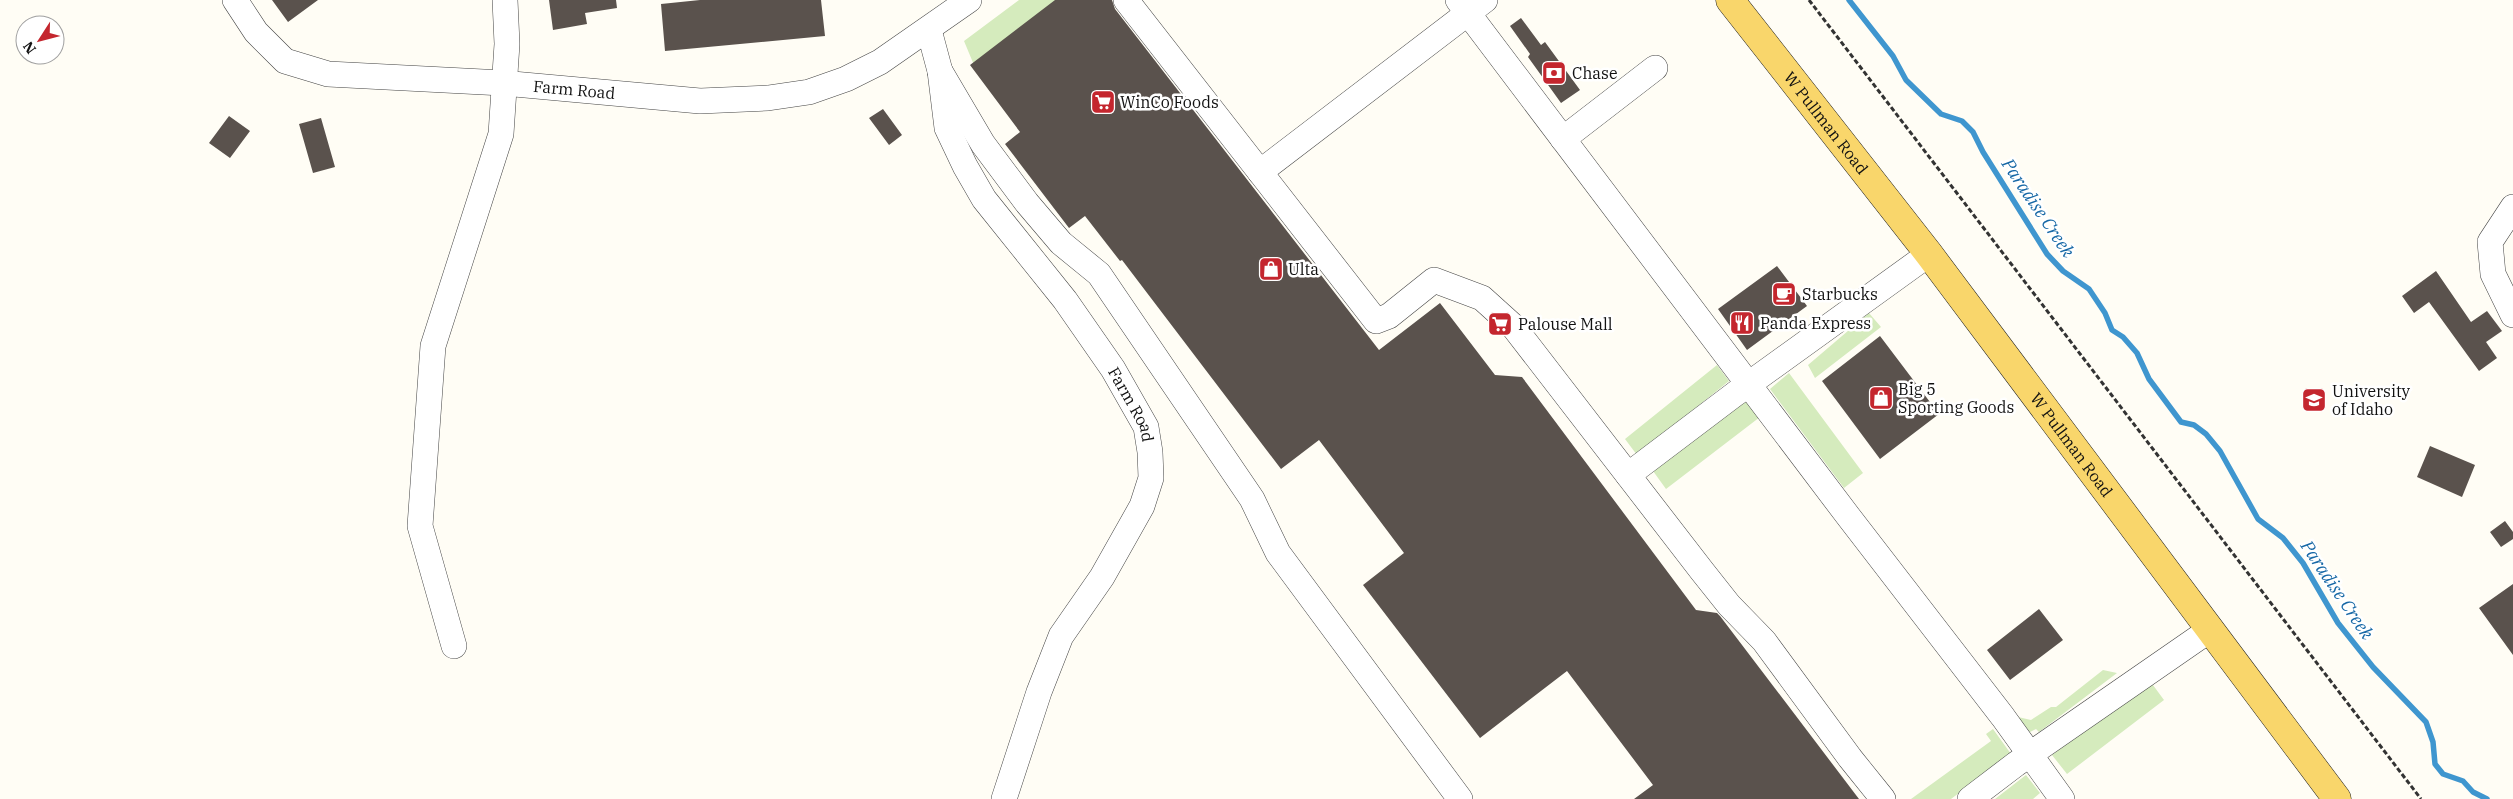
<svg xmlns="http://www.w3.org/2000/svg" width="2513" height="799" font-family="'IBM Plex Serif',serif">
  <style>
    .green { fill: #d5ebbd }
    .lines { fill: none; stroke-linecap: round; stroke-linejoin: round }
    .stream { stroke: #3f96cf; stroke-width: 5.5 }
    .building { fill: #5a524d }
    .minor-casing { stroke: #444; stroke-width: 26 }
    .major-casing { stroke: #222; stroke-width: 29 }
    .path { stroke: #333; stroke-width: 3; stroke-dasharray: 5 2.5; stroke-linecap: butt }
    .minor { stroke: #fff; stroke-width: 25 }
    .major { stroke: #f9d66b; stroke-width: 28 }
    .labels { text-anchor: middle; stroke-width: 5; stroke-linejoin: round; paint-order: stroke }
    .poi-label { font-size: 16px; fill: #111; stroke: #fff; text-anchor: start }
    .street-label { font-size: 16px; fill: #111; stroke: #fff }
    .water-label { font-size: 18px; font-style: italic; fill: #1768a6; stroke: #fff }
  </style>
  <rect width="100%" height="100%" fill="#fffdf5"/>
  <path class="green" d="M1019 0H1063L974 65 964 41Z
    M1869 313 1881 327 1815 378 1808 365Z
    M1717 365 1729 381 1637 455 1625 439Z
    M1789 373 1863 473 1844 488 1770 389Z
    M1747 398 1760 417 1666 489 1653 471Z
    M2103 670 2117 673 2039 732 2036 729 2030 732 2018 717 2031 720 2051 707H2056Z
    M2150 681 2164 700 2067 774 2052 755Z
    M1993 729 2011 754 1951 799H1911L1991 741 1986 734Z
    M2026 775 2040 793 2033 799H1995Z"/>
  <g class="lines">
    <path class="stream" d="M1849 0 1893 56 1906 80 1941 114 1962 121 1973 132 1983 152 2047 254 2063 271 2089 289 2105 313 2112 330 2123 337 2137 353 2149 379 2181 422 2194 425 2206 434 2220 451 2258 519 2283 538 2303 563 2338 623 2373 667 2426 722 2433 742 2435 764 2443 774 2463 781 2473 792 2487 799"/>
  </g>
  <path class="building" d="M272 0H318L288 22Z
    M549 0H616L617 8 585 13 587 24 553 30Z
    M700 0H821L825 36 665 51 661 4Z
    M1055 0H1112L1115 9 1379 350 1440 303 1495 375 1522 377 1696 610 1717 613 1720 616 1859 799H1634L1653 785 1567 671 1480 738 1363 585 1404 553 1319 440 1281 469 1122 260 1120 261 1085 216 1069 228 1005 144 1020 132 970 65Z
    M1521 18 1541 45 1545 42 1580 90 1561 103 1528 57 1530 54 1510 26Z
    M883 109 902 135 889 145 869 118Z
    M229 116 250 131 230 158 209 143Z
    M321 118 335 167 313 173 299 124Z
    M1777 266 1807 306 1747 350 1718 309Z
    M2436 271 2471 322 2487 311 2502 331 2486 342 2497 358 2479 371 2429 302 2414 313 2402 296Z
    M1880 336 1939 414 1880 459 1822 381Z
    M2430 446 2475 465 2462 497 2417 477Z
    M2505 521 2513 532V539L2501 547 2490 532Z
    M2513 584V655L2479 608Z
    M2039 609 2063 640 2010 680 1987 650Z"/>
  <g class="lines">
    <defs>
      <g id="minor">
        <path id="s1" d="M235 0 256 32 285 61 328 74 503 83 700 101 768 98 809 92 846 79 880 62 969 0"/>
        <path d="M1126 0 1376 321 1389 316 1434 280 1482 298 1513 326 1702 571 1729 605 1764 641 1850 758 1883 799"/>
        <path d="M1458 0 1848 516 2003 717 2062 799"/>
        <path id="s2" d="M929 30 940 71 947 128 965 166 984 199 1065 300 1113 369 1146 427 1150 452 1151 478 1142 506 1102 577 1061 636 1039 692 1004 799"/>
        <path d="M940 71 983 144 1027 203 1061 243 1099 274 1252 499 1278 553 1460 799"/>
        <path d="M1563 139 1655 68"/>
        <path d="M1260 172 1485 0"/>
        <path d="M2513 207 2490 242 2493 274 2513 315"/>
        <path d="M1628 475 1735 394 1929 254"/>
        <path d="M454 646 420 526 433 346 501 134 507 44 505 0"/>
        <path d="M1970 799 2016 764 2211 629"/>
      </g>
      <g id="major">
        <path id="s3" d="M1730 0 1929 254 2337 799"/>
      </g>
    </defs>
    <use href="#minor" class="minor-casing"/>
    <use href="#major" class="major-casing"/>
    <path class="path" d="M1809 0 2421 799"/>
    <use href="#minor" class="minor"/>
    <use href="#major" class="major"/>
  </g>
  <defs>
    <symbol id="bank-square" viewBox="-11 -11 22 22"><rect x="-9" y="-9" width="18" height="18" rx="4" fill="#c4262e" stroke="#fff"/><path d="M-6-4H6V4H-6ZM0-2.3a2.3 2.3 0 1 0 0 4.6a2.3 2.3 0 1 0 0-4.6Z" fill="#fff"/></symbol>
    <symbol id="supermarket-square" viewBox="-11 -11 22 22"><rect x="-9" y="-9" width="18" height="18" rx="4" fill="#c4262e" stroke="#fff"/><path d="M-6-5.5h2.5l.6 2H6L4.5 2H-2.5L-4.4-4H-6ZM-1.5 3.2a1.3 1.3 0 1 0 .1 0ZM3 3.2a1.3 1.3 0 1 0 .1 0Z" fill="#fff"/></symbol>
    <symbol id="shop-square" viewBox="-11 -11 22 22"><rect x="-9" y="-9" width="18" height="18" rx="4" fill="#c4262e" stroke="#fff"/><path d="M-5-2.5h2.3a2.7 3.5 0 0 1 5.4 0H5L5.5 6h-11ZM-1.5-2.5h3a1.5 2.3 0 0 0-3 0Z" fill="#fff"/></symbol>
    <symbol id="cafe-square" viewBox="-11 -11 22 22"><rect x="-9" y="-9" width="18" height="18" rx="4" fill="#c4262e" stroke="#fff"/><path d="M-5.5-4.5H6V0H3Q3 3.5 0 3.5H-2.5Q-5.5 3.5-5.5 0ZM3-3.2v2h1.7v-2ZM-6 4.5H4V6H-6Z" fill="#fff"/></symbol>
    <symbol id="restaurant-square" viewBox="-11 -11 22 22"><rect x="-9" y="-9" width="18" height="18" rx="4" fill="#c4262e" stroke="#fff"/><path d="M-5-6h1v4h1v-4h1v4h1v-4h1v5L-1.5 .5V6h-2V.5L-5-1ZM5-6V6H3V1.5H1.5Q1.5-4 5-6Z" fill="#fff"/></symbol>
    <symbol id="university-square" viewBox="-11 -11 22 22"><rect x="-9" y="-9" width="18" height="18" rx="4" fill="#c4262e" stroke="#fff"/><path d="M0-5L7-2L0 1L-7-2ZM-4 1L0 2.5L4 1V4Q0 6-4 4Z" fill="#fff"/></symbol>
  </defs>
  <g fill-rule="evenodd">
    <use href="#bank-square" x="1540" y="59" width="28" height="28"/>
    <use href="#supermarket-square" x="1089" y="88" width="28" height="28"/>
    <use href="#shop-square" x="1257" y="255" width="28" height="28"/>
    <use href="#cafe-square" x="1770" y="280" width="28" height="28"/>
    <use href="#restaurant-square" x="1728" y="309" width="28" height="28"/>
    <use href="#supermarket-square" x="1486" y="310" width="28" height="28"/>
    <use href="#shop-square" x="1867" y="384" width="28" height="28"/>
    <use href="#university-square" x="2300" y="386" width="28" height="28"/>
  </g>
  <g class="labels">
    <g class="poi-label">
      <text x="1572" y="79">Chase</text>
      <text x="1120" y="108">WinCo Foods</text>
      <text x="1288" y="275">Ulta</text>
      <text x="1802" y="300">Starbucks</text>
      <text x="1760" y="329">Panda Express</text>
      <text x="1518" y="330">Palouse Mall</text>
      <text x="1898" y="395">Big 5<tspan x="1898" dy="18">Sporting Goods</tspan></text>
      <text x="2332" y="397">University<tspan x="2332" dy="18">of Idaho</tspan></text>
    </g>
    <g class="street-label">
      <text dy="6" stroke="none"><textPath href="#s1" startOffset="371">Farm Road</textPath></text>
      <text dy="6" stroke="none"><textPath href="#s3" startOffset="156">W Pullman Road</textPath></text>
      <text dy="6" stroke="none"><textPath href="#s2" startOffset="434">Farm Road</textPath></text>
      <text dy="6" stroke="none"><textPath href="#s3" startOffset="561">W Pullman Road</textPath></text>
    </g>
    <g class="water-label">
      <text transform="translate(2038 208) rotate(56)" y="6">Paradise Creek</text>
      <text transform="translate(2337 590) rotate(56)" y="6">Paradise Creek</text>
    </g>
  </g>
  <g transform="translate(40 40) rotate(234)"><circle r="24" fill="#ffffff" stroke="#a0a0a0"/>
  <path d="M0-4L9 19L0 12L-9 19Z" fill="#c4262e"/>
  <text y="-8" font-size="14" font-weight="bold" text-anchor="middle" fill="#111111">N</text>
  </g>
</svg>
